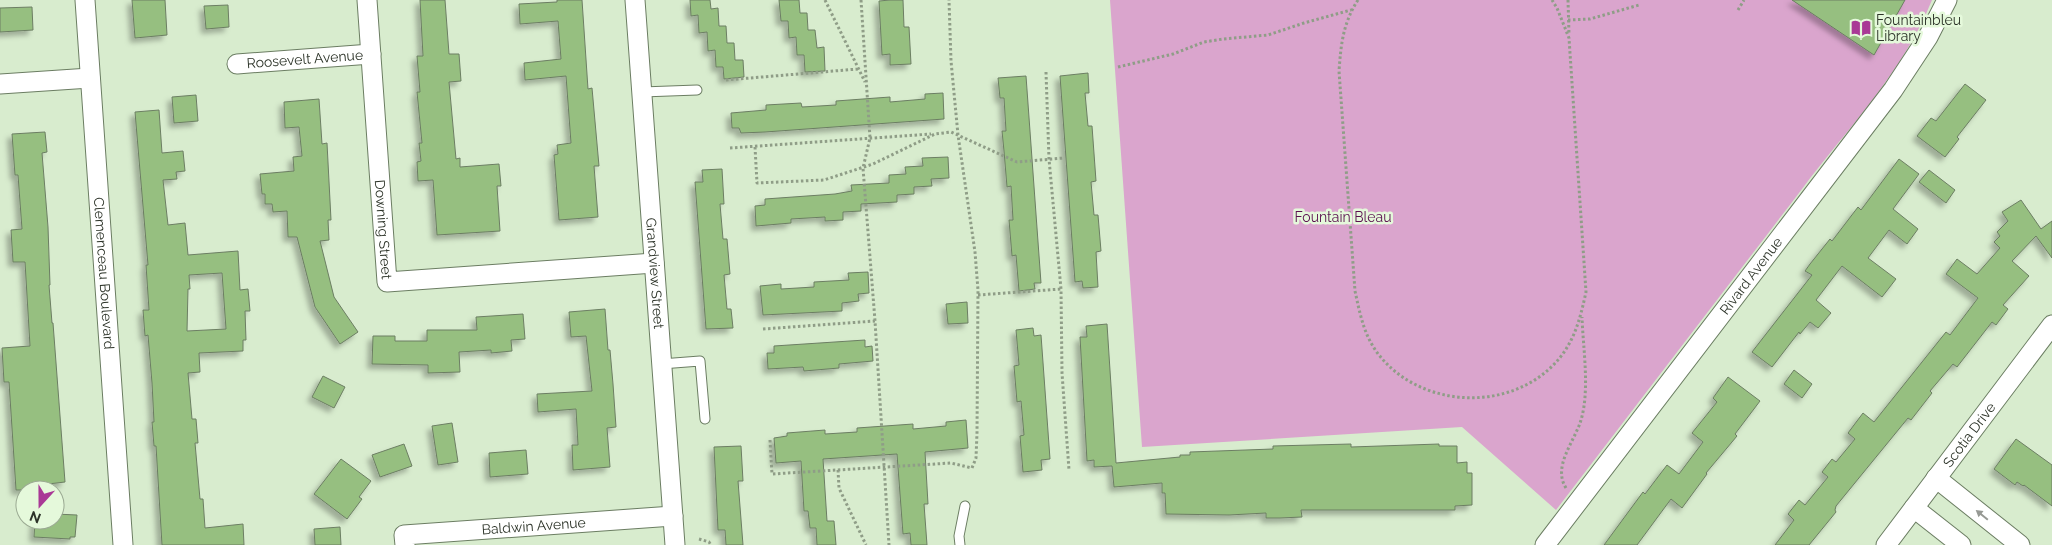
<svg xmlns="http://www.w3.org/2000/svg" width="2052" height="545" font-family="Raleway,sans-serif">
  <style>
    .green { fill: #daa5cd }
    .building { fill: #96bf80; stroke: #6c7e63; fill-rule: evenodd; filter: url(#shadow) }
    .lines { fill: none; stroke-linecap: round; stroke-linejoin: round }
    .service-casing { stroke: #6b7d62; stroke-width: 11 }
    .minor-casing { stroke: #6b7d62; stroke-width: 21 }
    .path { stroke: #8f9d87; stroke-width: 3; stroke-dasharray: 2.5 2.5; stroke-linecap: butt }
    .service { stroke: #fff; stroke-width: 9 }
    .minor { stroke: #fff; stroke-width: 19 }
    .oneway { fill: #969994 }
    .labels { text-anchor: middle; stroke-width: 5; stroke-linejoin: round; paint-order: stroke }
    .poi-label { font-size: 14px; fill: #2c3328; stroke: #e5f9db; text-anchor: start }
    .street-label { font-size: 14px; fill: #2c3328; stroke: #e5f9db }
    .park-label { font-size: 14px; fill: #5a104f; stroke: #e5f9db }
  </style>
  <defs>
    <filter id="shadow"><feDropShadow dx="-4.5" dy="4.5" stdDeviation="2.5" flood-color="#0004"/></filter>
  </defs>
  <rect width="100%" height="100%" fill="#d8ecce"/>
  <path class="green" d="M1110 0H1932C1903 72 1848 128 1802 189 1720 296 1638 403 1556 510L1462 427 1142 447Z"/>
  <path class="building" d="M132 0H165L167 35 135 38Z
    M420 0H445L449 54H459L461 81 449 82 456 159 460 158V167L499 164 501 186H497L500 231 437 235 433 180 418 181 417 162 421 161 419 143H422L417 92H420L417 56H423Z
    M557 0H582L588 89 592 88 599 166H594L598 217 559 220 554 155 558 154 557 145 571 143 566 76 525 80 524 63 561 59 558 21 520 24 519 4 557 2Z
    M690 0H710L711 9 718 8 719 26H726L727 43H734L735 60H743L744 77 724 79 723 67H716L715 50 708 51 707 32 699 33 698 15 691 16Z
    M779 0H799L800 13H807L808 30H815L817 48 824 47 825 71 805 72 804 55H797L796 37 789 38 788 21H781Z
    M890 0H903L904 27H909L911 64 890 65V54L882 55 879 1Z
    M1792 0H1905L1874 55Z
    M228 5 229 27 206 29 204 6Z
    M32 7 33 30 0 32V8Z
    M1088 73 1089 93H1085L1088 126H1092L1096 181 1091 182 1094 215H1098L1101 251 1096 252 1098 287 1083 288 1082 281 1075 282 1060 76Z
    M1026 76 1041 283H1034L1035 289 1019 291 1016 255 1012 256 1009 220H1013L1011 186 1007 187 1004 151 1002 131H1006L1004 98H1000L998 78Z
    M1965 84 1986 100 1957 137 1959 139 1945 157 1917 136 1931 118 1936 121Z
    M943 93 944 119 765 132 741 133 739 128H732L731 113 766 110V105L801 103 802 107 836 105V101L890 97V102L925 99V94Z
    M196 95 198 121 174 123 172 97Z
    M319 99 322 144 327 143 331 220H328L329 240 320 241 334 297 358 332 340 344 315 307 297 237H288L287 211 273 212 272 204H265V194H262L260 174 294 171 293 157 302 156 299 127 285 128 284 102Z
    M159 110 162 153 183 151 185 171 176 172 177 179 163 180 168 225 185 223 188 255 238 251 240 290 248 289 250 311H245L246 340H243V351L199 353 200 372 188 373 192 419H196L198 443H195L200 499H203L205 528 243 524 244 545H162L156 446H154L152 422H154L152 383 148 335 145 336 143 310H149L146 265H148L135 112ZM222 273 226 329 187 331 188 289H190L189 275Z
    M45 132 47 152 42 153 48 227 50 285H49L52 323H53L65 482 48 484 49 490H16L9 382H4L2 348 30 346 25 262H13L11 230 22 229 18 175H15L12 134Z
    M948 157 949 178 931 179 932 186 914 187V194L897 195V202L861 204V211L843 212V220L825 221V217L791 219V223L756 226 755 206 765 205V199L835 194 852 191 851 185 889 183V175L906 174 905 167 923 166 922 158Z
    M1899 159 1919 174 1893 209 1918 229 1907 244 1889 230 1868 258 1896 279 1882 297 1842 266 1816 300 1831 313 1818 328 1810 322 1800 334 1799 332 1772 367 1752 352 1812 275 1805 271 1810 264 1830 239 1832 241 1858 207 1861 210Z
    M722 169 724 204H720L723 239H727L730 274 724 275 727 309H731L733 328 706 329 695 182H703L702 170Z
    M1929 170 1955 190 1946 203 1919 182Z
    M2021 200 2041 229 2052 221V258L2036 236 2012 261 2029 276 2003 305 2008 309 1996 325 1992 322 1957 367 1953 364 1930 391 1932 393 1911 420 1908 418 1836 506 1835 510 1836 512 1809 545H1775L1794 520 1788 514 1799 500 1805 505 1828 477 1822 472 1832 459 1836 462 1855 439 1848 433 1863 413 1874 422 1946 332 1950 335 1978 298 1946 274 1957 259 1977 274 2000 248 1994 242 2000 236 1997 232 2008 221 2002 212Z
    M868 272 869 293 858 294 859 301 842 303V311L763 315 760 286 781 284V289L814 287V282L849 280 848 273Z
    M967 302 968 323 948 324 946 304Z
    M605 309 608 350H610L613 384 616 427 607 428 610 467 573 470 572 445H578L576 409 538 412 537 394 592 391 586 336 571 337 569 312Z
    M523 314 525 339 511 340 512 351 491 353V350L459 352 460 372 428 373V365L372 364 373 336H395V341H427V330H477L476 317Z
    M1107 324 1116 463 1180 457V455H1190V452L1273 449V446L1351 444V447L1439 444V446H1457V463L1467 462V473H1472V505L1455 506V510H1301L1302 517 1280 518H1266V513L1229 515 1166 514 1165 493H1162V483L1114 487 1112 466 1094 467V460L1087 461 1080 337H1087L1086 326Z
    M1033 328 1034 336 1041 335 1050 459 1041 460 1042 470 1023 472 1020 436 1024 435 1021 401 1017 402 1014 366 1019 365 1016 330Z
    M865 340V347L872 346 873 361 839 364V368L804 371 803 367 768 369 767 353H774V346Z
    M1794 370 1812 384 1802 398 1784 384Z
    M323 376 345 387 334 408 312 397Z
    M1728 377 1760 401 1735 434 1737 436 1706 473 1707 474 1682 508 1671 499 1637 545H1604L1643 492 1645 494 1667 465 1679 474 1703 442 1692 433 1717 402 1713 398Z
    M966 420 968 448 925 452 928 504H924L927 545H911L910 533 903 534 897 454 823 459 827 521H834L836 545H817L816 528H810L808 511H804L801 461 776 463 774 438 787 436V433L825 430V434L857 432V428L913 424V429L946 426V422Z
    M452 423 458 462 438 465 432 426Z
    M2016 439 2052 465V506L2024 485 2023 486 2017 482 2015 485 1994 469Z
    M404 444 412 466 380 477 372 455Z
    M741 446 743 481H738L743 545H726L725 530H718L714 447Z
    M526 450 528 474 490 477 489 453Z
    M341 459 371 481 359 497 362 499 347 519 314 494Z
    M55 514 77 515 75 537H70V539L34 537 35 520H55Z
    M340 527 341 545H315L314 529Z"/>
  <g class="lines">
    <defs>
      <path id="service" d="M642 92 697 90
        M661 364 700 361 705 419
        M960 545 959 536 965 506"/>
      <g id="minor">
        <path id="s1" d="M85 0 123 545"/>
        <path id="s2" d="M367 0 387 282 654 263"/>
        <path id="s3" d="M635 0 675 545"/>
        <path id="s4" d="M237 64 371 54"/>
        <path d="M0 84 90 78"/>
        <path d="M1936 478 2020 545"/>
        <path d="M1914 508 1961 545"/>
        <path id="s5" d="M405 545 404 535 673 516"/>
        <path id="s6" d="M1545 545 1893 90 1928 37 1947 0"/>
        <path id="s7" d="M1886 545 2052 325"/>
      </g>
    </defs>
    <use href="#service" class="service-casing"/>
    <use href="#minor" class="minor-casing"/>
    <path class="path" d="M825 0 865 82
      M861 0 870 138 863 168 875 321 889 545
      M1358 0C1343 23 1341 44 1339 71L1355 291C1360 314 1364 336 1379 355 1423 411 1518 413 1562 355 1576 336 1581 315 1586 292L1569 38 1557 8 1552 0
      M1568 0 1569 34
      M1738 10 1744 0
      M1568 20 1590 19 1639 5
      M1118 67 1173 54 1204 42 1223 39 1268 35 1304 23 1351 10
      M1046 72 1049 159 1061 289 1062 373 1069 470
      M726 80 858 69
      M755 147 757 183 824 180 873 164 935 134 951 132 1017 162 1064 158
      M730 148 931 134
      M978 295 1061 289
      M763 329 875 321
      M770 440 772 474 951 463 972 468 976 458 977 433 978 290 975 252 958 135 951 61 949 0
      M838 470 839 488 866 545
      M1566 488C1552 466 1575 441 1581 420 1590 390 1583 348 1582 317
      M699 539 709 542 711 545"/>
    <use href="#service" class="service"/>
    <use href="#minor" class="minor"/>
  </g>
  <defs><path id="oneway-solid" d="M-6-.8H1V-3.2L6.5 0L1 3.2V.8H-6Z" transform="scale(1.25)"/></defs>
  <use class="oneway" href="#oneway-solid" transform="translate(1982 515) rotate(-141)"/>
  <defs>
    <symbol id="library-bare" viewBox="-9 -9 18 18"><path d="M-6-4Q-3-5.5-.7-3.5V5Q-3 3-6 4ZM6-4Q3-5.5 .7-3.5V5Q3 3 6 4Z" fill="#a93996" stroke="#e5f9db" stroke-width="2.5" paint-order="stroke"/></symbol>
  </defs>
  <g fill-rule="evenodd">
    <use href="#library-bare" x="1847" y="14" width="28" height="28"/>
  </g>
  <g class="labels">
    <g class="poi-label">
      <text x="1876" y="25">Fountainbleu<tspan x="1876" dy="16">Library</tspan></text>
    </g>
    <g class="street-label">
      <text dy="5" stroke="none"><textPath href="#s4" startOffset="68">Roosevelt Avenue</textPath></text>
      <text dy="5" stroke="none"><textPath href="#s2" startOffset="230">Downing Street</textPath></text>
      <text dy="5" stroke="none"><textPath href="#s1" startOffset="274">Clemenceau Boulevard</textPath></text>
      <text dy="5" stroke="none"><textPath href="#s3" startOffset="274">Grandview Street</textPath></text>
      <text dy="5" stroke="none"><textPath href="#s6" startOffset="339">Rivard Avenue</textPath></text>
      <text dy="5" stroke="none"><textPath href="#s7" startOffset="138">Scotia Drive</textPath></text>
      <text dy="5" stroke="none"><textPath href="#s5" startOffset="140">Baldwin Avenue</textPath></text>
    </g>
    <g class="park-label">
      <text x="1343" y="222">Fountain Bleau</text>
    </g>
  </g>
  <g transform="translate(40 505) rotate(201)"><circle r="24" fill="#e5f9db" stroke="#9baa93"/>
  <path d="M0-4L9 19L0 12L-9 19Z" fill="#a93996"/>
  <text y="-8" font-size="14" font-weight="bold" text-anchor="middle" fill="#2c3328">N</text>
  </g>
</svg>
